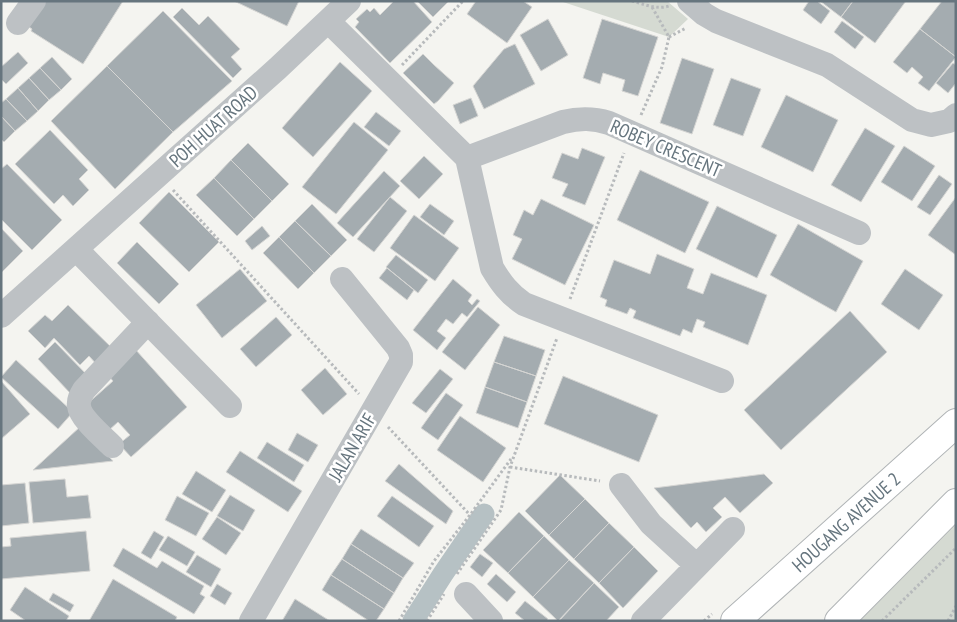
<svg xmlns="http://www.w3.org/2000/svg" width="957" height="622" font-family="'PT Sans Narrow',sans-serif">
  <style>
    .green { fill: #d5dad2 }
    .lines { fill: none; stroke-linecap: round; stroke-linejoin: round }
    .canal { stroke: #b6c1c4; stroke-width: 21 }
    .building { fill: #a4acb0; stroke: #d5d5d3 }
    .highway-casing { stroke: #b0b4b6; stroke-width: 30 }
    .path { stroke: #b7babc; stroke-width: 3; stroke-dasharray: 2.5 2.5; stroke-linecap: butt }
    .minor { stroke: #bdc1c4; stroke-width: 24 }
    .highway { stroke: #fff; stroke-width: 28 }
    .labels { text-anchor: middle; stroke-width: 5; stroke-linejoin: round; paint-order: stroke }
    .street-label { font-size: 19px; fill: #66757e; stroke: #fff }
  </style>
  <rect width="100%" height="100%" fill="#f4f4f0"/>
  <path class="green" d="M560 1H667L688 19 669 37Z
    M956 516V621H842Z"/>
  <g class="lines">
    <path class="canal" d="M413 621 443 574 484 514"/>
  </g>
  <path class="building" d="M37 1H123L83 64 31 31 32 29 23 23Z
    M234 1H299L287 26Z
    M394 1H413L432 22 390 63 355 27 359 22 356 19 367 9 370 12 374 8 380 15Z
    M417 1H449L433 17Z
    M476 1H523L532 7 507 43 467 14Z
    M809 1H817L830 11 821 24 803 10Z
    M820 1H853L841 17Z
    M853 1H906L875 43 841 17Z
    M942 1H956V57L920 29Z
    M182 8 199 25 208 16 240 49 231 57 242 69 233 78 173 17Z
    M163 11 232 81 173 132 107 66Z
    M548 19 568 55 541 71 520 35Z
    M602 19 658 37 638 96 622 91 625 80 603 73 600 84 583 78Z
    M842 21 864 37 855 49 834 32Z
    M920 29 956 57 929 91 918 83 923 77 912 67 907 73 893 62Z
    M515 44 535 84 484 109 473 86 504 49Z
    M18 52 28 63 6 84 1 79V67Z
    M423 54 434 65 454 83 438 101 434 104 403 73Z
    M52 57 72 79 61 90 40 68Z
    M682 58 714 69 692 134 660 123Z
    M340 62 372 91 313 157 282 128Z
    M953 63 956 65V83L948 93 936 83Z
    M107 66 173 132 115 189 51 121Z
    M40 68 61 90 49 100 29 78Z
    M29 78 49 100 38 111 18 88Z
    M731 78 761 89 743 136 713 125Z
    M18 88 38 111 27 121 6 99Z
    M786 95 838 120 813 172 761 147Z
    M471 98 478 116 460 124 453 105Z
    M6 99 27 121 15 131 1 116V103Z
    M376 112 401 131 389 146 364 127Z
    M1 116 15 131 4 142 1 139Z
    M354 122 388 150 336 214 302 187Z
    M865 128 895 146 861 202 831 185Z
    M50 130 88 170 79 179 89 190 73 206 63 195 54 204 15 164Z
    M248 143 289 184 272 201 231 160Z
    M904 146 935 166 912 201 881 182Z
    M582 148 605 157 585 205 562 196 568 184 552 178 562 153 578 159Z
    M424 156 443 174 419 199 400 181Z
    M231 160 272 201 254 219 214 178Z
    M7 164 62 220 32 250 1 219V169Z
    M640 170 709 202 685 253 617 220Z
    M384 171 400 186 353 237 337 223Z
    M939 175 952 184 930 215 917 207Z
    M214 178 254 219 237 236 196 195Z
    M169 192 219 242 189 272 139 223Z
    M390 197 407 211 374 252 357 239Z
    M956 197V255L928 235Z
    M541 199 594 225 565 285 512 259 522 239 513 235 524 210 533 215Z
    M312 204 347 240 331 256 295 221Z
    M430 204 454 221 444 235 420 217Z
    M717 206 777 235 757 278 696 249Z
    M414 215 459 248 435 281 390 248Z
    M295 221 331 256 314 273 279 237Z
    M798 224 863 261 836 312 770 275Z
    M262 226 270 236 252 250 245 241Z
    M1 228 23 251 1 273Z
    M279 237 314 273 298 289 263 253Z
    M137 242 179 284 159 304 117 263Z
    M657 254 694 269 687 288 703 294 711 273 767 295 748 345 703 327 705 322 697 319 692 333 683 329 680 336 633 318 636 311 630 308 627 314 605 306 607 300 600 297 614 260 650 274Z
    M396 255 428 280 418 293 386 267Z
    M387 268 414 290 407 300 379 278Z
    M240 269 267 301 222 338 196 305Z
    M905 269 943 295 919 330 881 304Z
    M453 279 472 295 468 301 472 305 477 299 480 301 467 317 462 313 453 324 446 319 437 331 446 338 437 350 413 330Z
    M68 305 115 351 99 367 89 356 80 365 54 338 45 348 28 331 45 315 52 321Z
    M478 307 500 325 465 370 442 352Z
    M850 311 887 352 781 450 744 410Z
    M276 317 292 335 256 367 240 349Z
    M504 336 545 350 536 376 494 362Z
    M55 342 89 377 71 394 38 359Z
    M135 349 187 407 131 457 119 444 130 435 118 422 108 431 86 405 113 381 107 374Z
    M16 360 73 412 58 429 1 377Z
    M494 362 536 376 527 402 485 387Z
    M325 368 347 394 323 415 301 390Z
    M440 369 453 379 426 413 412 403Z
    M563 376 658 415 639 462 544 424Z
    M1 381 30 414 1 439Z
    M485 387 527 402 518 428 476 413Z
    M446 393 463 405 438 440 421 428Z
    M460 416 506 448 483 482 437 450Z
    M81 426 113 461 33 470Z
    M297 433 318 445 308 462 288 450Z
    M267 442 304 465 294 482 257 458Z
    M240 451 302 491 288 512 226 472Z
    M399 464 453 511 446 524 385 481Z
    M196 471 226 490 212 512 182 494Z
    M764 474 773 483 740 513 725 497 713 508 722 517 706 532 697 522 691 528 654 488Z
    M560 475 585 499 549 535 525 511Z
    M65 479 67 497 88 495 91 518 33 523 29 482Z
    M25 483 29 523 1 526V485Z
    M230 495 255 510 243 531 217 516Z
    M177 496 209 513 196 536 165 520Z
    M392 496 434 526 419 547 377 516Z
    M585 499 609 523 574 559 549 535Z
    M519 512 544 536 508 573 483 550Z
    M217 517 241 533 226 555 202 539Z
    M609 523 634 547 599 583 574 559Z
    M361 529 414 563 403 578 351 544Z
    M86 531 90 571 1 579V547L11 546 10 538Z
    M154 531 164 537 151 559 141 553Z
    M168 536 195 552 187 566 159 550Z
    M544 536 569 560 533 597 508 573Z
    M351 544 403 578 394 593 342 559Z
    M634 547 658 571 623 608 599 583Z
    M123 548 157 568 162 561 204 586 200 594 205 597 194 614 113 566Z
    M480 554 493 563 482 577 470 567Z
    M197 555 221 569 211 587 186 572Z
    M342 559 394 593 384 609 331 575Z
    M569 560 594 583 558 621 533 597Z
    M496 574 516 592 507 602 487 584Z
    M331 575 384 609 376 621H369L322 590Z
    M113 579 177 617 175 621H89Z
    M594 583 619 607 606 621H559Z
    M217 584 232 593 225 605 210 596Z
    M25 587 69 616 66 621H26L10 610Z
    M53 593 74 605 70 612 49 600Z
    M295 599 330 621H282Z
    M525 601 548 619 546 621H525L515 613Z"/>
  <g class="lines">
    <defs>
      <path id="highway" d="M735 621 956 423
        M839 621 956 503"/>
    </defs>
    <use href="#highway" class="highway-casing"/>
    <path class="path" d="M632 1C643 4 657 10 669 6
      M669 37 686 28
      M402 65 463 1
      M641 115 662 67 669 37 652 7
      M173 190 359 394
      M570 299 624 153
      M388 427 470 515
      M510 467 600 481
      M457 574 501 510 510 467 557 338
      M399 621 434 561 470 515 511 459
      M427 621 444 594
      M704 621 712 614
      M882 621 956 548
      M948 621 956 606"/>
    <path class="minor" d="M689 1 704 14 716 21 827 65 912 120 931 125 949 121 956 115
      M328 21 467 158 492 268C501 283 509 294 524 304L722 381
      M18 23 34 1
      M467 158 563 122C580 118 593 118 609 123L859 233
      M76 249 230 406
      M1 316 278 68 349 1
      M112 446C103 437 80 418 79 406 78 400 81 395 84 390L148 322
      M621 485 651 524 697 566
      M466 594 491 621
      M251 621 401 362V355L398 348 342 279
      M643 621 733 529"/>
    <use href="#highway" class="highway"/>
  </g>
  <g class="labels">
    <g class="street-label">
      <text transform="translate(213 126) rotate(-42)" y="7">POH HUAT ROAD</text>
      <text transform="translate(666 148) rotate(23)" y="7">ROBEY CRESCENT</text>
      <text transform="translate(352 447) rotate(-60)" y="7">JALAN ARIF</text>
      <text transform="translate(846 522) rotate(-42)" y="7">HOUGANG AVENUE 2</text>
    </g>
  </g>
  <rect width="957" height="622" fill="none" stroke="#66757e" stroke-width="5"/>
</svg>
